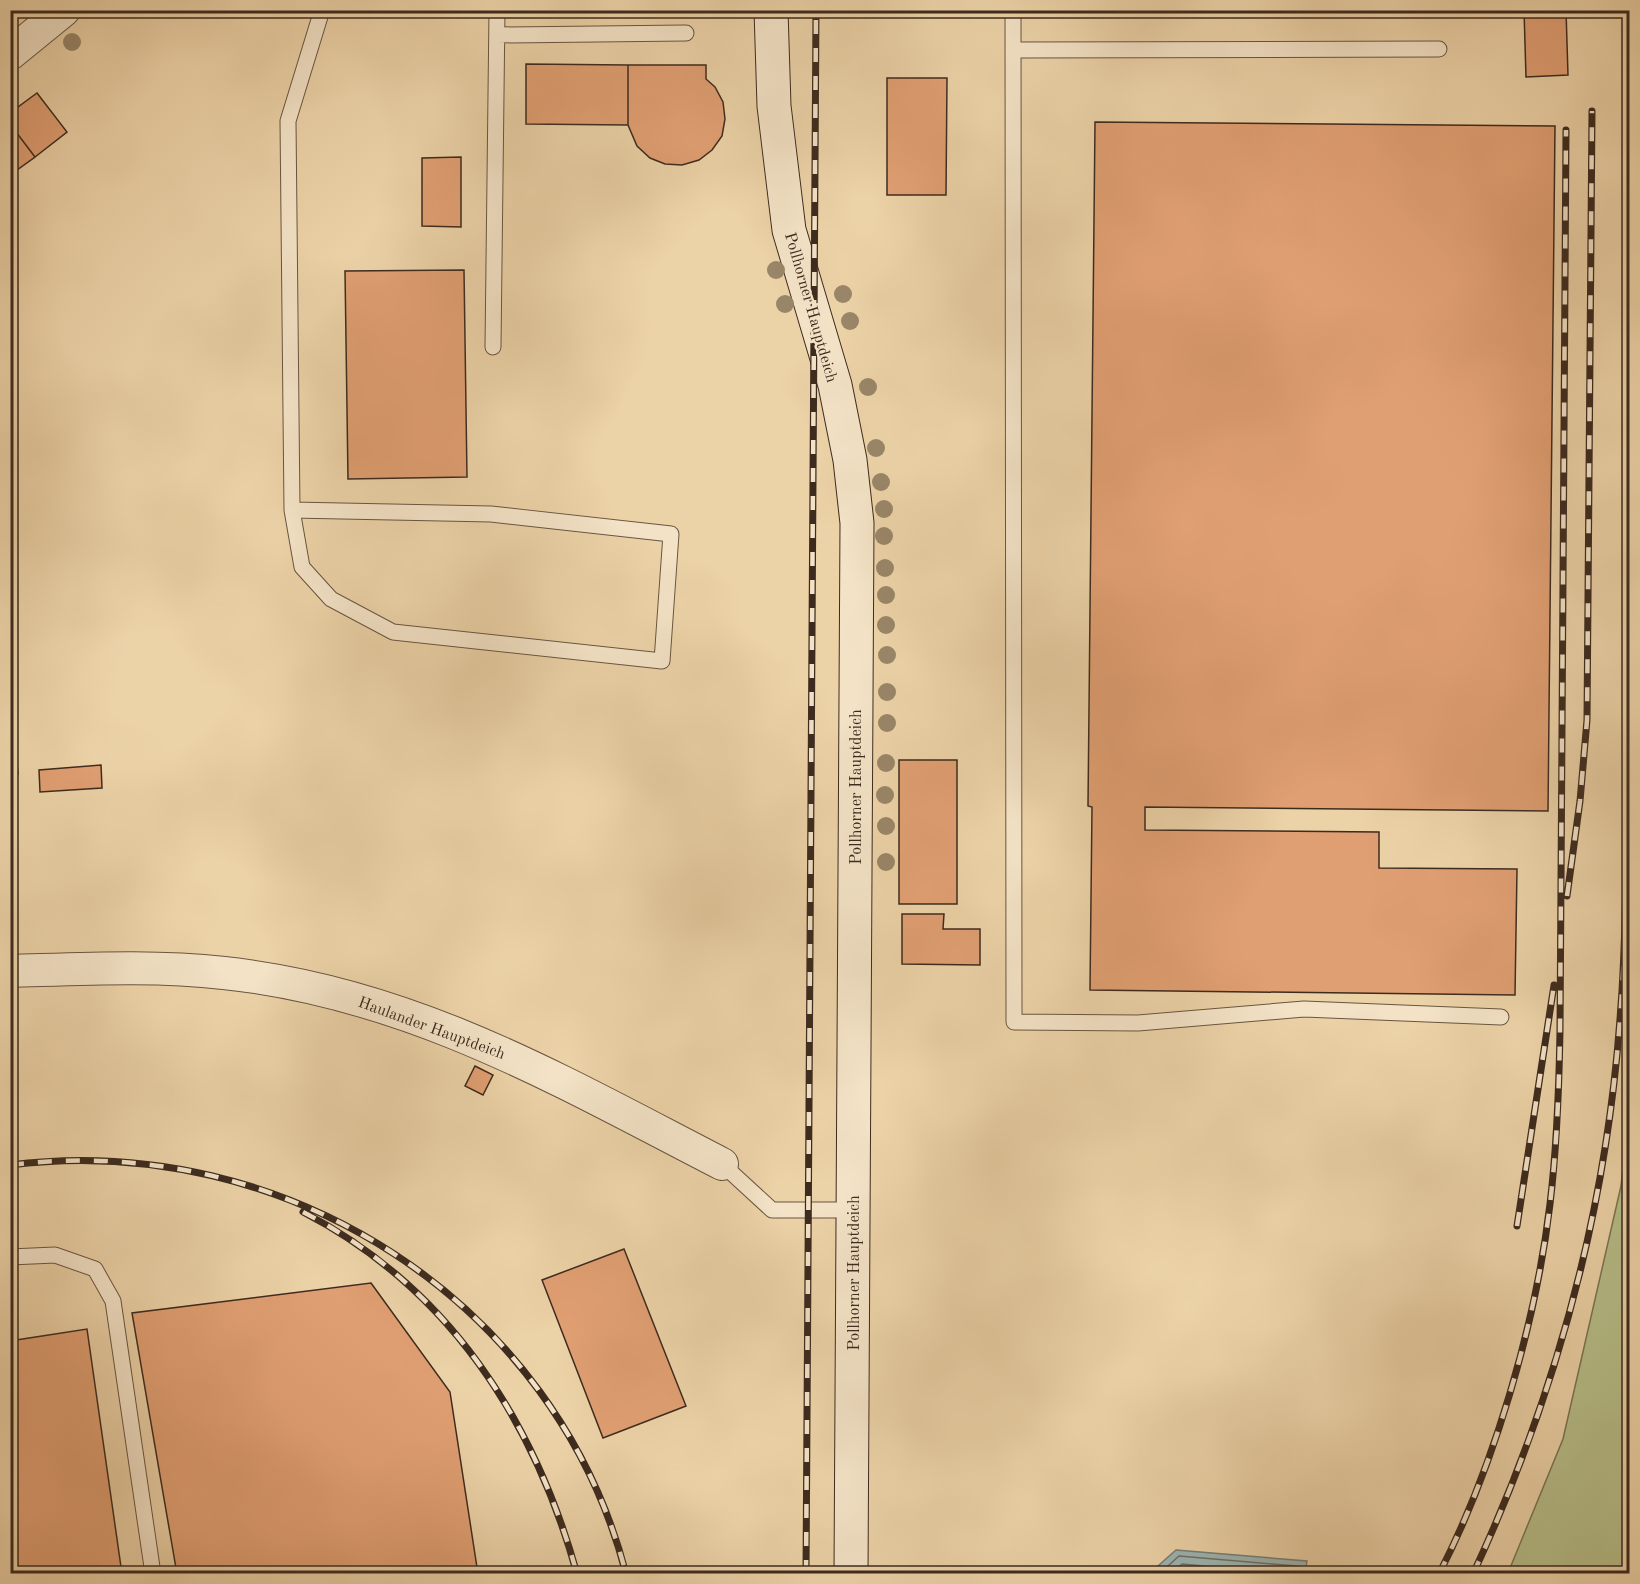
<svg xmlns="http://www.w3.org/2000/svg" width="1640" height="1584" font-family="'Old Standard TT',serif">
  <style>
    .green { fill: #b6bd88; stroke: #7a7454; stroke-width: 1.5 }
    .water { fill: #9db5b2; stroke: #777e77; stroke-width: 1.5 }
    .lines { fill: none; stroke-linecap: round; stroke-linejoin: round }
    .shore { stroke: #6d7068; stroke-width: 1.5 }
    .building { fill: #e09f72; stroke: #3d2b1f; stroke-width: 1.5 }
    .service-casing { stroke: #695541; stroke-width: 17 }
    .minor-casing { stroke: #695541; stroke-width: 34 }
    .secondary-casing { stroke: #3d2b1f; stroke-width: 35 }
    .service { stroke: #f3e2c6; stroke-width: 15 }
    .minor { stroke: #f3e2c6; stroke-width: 32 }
    .secondary { stroke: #f3e2c6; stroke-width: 33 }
    .rail-casing { stroke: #3d2b1f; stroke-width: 7 }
    .rail { stroke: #f3e2c6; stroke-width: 4.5; stroke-dasharray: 14; stroke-linecap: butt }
    .tree { fill: #998668 }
    .labels { text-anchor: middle; stroke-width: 5; stroke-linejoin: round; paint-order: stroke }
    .street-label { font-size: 16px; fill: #3d2b1f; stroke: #f3e2c6 }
  </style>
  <rect width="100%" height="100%" fill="#ecd2a7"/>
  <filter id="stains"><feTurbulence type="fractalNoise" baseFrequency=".00333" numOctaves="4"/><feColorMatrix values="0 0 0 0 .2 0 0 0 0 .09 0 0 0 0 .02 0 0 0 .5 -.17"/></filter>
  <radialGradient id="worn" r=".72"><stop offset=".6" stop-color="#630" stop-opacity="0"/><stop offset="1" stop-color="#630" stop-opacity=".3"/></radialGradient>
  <path class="green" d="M1629 1114V1573H1508L1563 1439 1621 1186Z"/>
  <path class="water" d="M1176 1550 1307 1561 1305 1573H1150Z"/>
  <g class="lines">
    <path class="shore" d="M1159 1574 1179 1556 1297 1566 1300 1574
      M1170 1574 1182 1564 1291 1574"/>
  </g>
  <path class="building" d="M1524 10H1566L1568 75 1526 77Z
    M526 64 628 65V125L526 124Z
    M628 65H706V79L715 87 723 102 725 119 722 136 712 150 699 160 682 165 665 164 650 158 637 146 628 125Z
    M887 78H947L946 195H887Z
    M37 93 67 132 35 157 10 124V113Z
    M1095 122 1555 126 1548 811 1145 807V830L1379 832V868L1517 869 1515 995 1090 990 1092 807 1088 806Z
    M10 124 35 157 10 175Z
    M461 157V227L422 226V158Z
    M464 270 467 477 348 479 345 271Z
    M10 733H14L18 774H10Z
    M899 760H957V904H899Z
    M101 765 102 788 40 792 39 770Z
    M902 914H944L943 929H980V965L902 964Z
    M475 1066 493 1075 483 1095 465 1086Z
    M624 1249 686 1406 603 1438 542 1280Z
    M371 1283 450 1392 478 1574H177L132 1313Z
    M87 1329 122 1574H10V1341Z"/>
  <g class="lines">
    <defs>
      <path id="service" d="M1013 10 1014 1022 1138 1023 1304 1009 1501 1017
        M497 35 686 33
        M1013 50 1439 49
        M493 347 497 10
        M292 510 302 567 331 599 393 632 662 661 671 534 491 514 292 510 288 121 322 10
        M722 1164 772 1210H853
        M10 1257 55 1255 95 1269 113 1301 153 1574"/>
      <path id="minor" d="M10 54 64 10
        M10 971C82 969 153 965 224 973 411 993 559 1080 722 1164"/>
      <path id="secondary" d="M771 10 774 106 789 230 835 385 850 460 857 523 851 1574"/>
    </defs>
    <use href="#service" class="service-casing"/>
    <use href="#minor" class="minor-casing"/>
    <use href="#secondary" class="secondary-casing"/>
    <use href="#service" class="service"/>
    <use href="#minor" class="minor"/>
    <use href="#secondary" class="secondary"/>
    <defs>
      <path id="rail" d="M1567 896 1580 801 1587 720 1592 111
        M10 1165C285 1130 556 1302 626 1574
        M303 1212C448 1287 534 1419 577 1574
        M1517 1226 1554 985
        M806 1574 816 10
        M1439 1574C1494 1467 1536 1323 1550 1204 1557 1146 1559 1089 1560 1031L1566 130
        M1473 1574C1555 1398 1606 1212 1620 1019 1629 908 1625 794 1626 682 1627 490 1626 297 1630 105"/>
    </defs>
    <use href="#rail" class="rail-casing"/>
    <use href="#rail" class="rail"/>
  </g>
  <g class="tree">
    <circle cx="72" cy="42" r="9"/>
    <circle cx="776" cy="270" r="9"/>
    <circle cx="843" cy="294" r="9"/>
    <circle cx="785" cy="304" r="9"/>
    <circle cx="850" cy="321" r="9"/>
    <circle cx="868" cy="387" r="9"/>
    <circle cx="876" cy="448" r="9"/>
    <circle cx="881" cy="482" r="9"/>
    <circle cx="884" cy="509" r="9"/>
    <circle cx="884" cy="536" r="9"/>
    <circle cx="885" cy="568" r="9"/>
    <circle cx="886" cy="595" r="9"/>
    <circle cx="886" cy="625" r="9"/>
    <circle cx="887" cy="655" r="9"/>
    <circle cx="887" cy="692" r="9"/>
    <circle cx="887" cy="723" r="9"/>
    <circle cx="886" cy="763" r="9"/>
    <circle cx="885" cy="795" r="9"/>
    <circle cx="886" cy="826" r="9"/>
    <circle cx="886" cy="862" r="9"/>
  </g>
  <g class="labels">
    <g class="street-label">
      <text transform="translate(812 307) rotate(74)" y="6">Pollhorner Hauptdeich</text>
      <text transform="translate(855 787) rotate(-90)" y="6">Pollhorner Hauptdeich</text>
      <text transform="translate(432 1027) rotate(20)" y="6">Haulander Hauptdeich</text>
      <text transform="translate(853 1273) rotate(-90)" y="6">Pollhorner Hauptdeich</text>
    </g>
  </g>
  <rect width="1640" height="1584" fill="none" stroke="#ecd2a7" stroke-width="36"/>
  <rect x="12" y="12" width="1616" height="1560" fill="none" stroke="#3d2b1f" stroke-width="3"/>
  <rect x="18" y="18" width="1604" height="1548" fill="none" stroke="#3d2b1f" stroke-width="1.5"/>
  <rect width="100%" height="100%" filter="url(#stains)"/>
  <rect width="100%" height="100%" fill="url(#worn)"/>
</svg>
